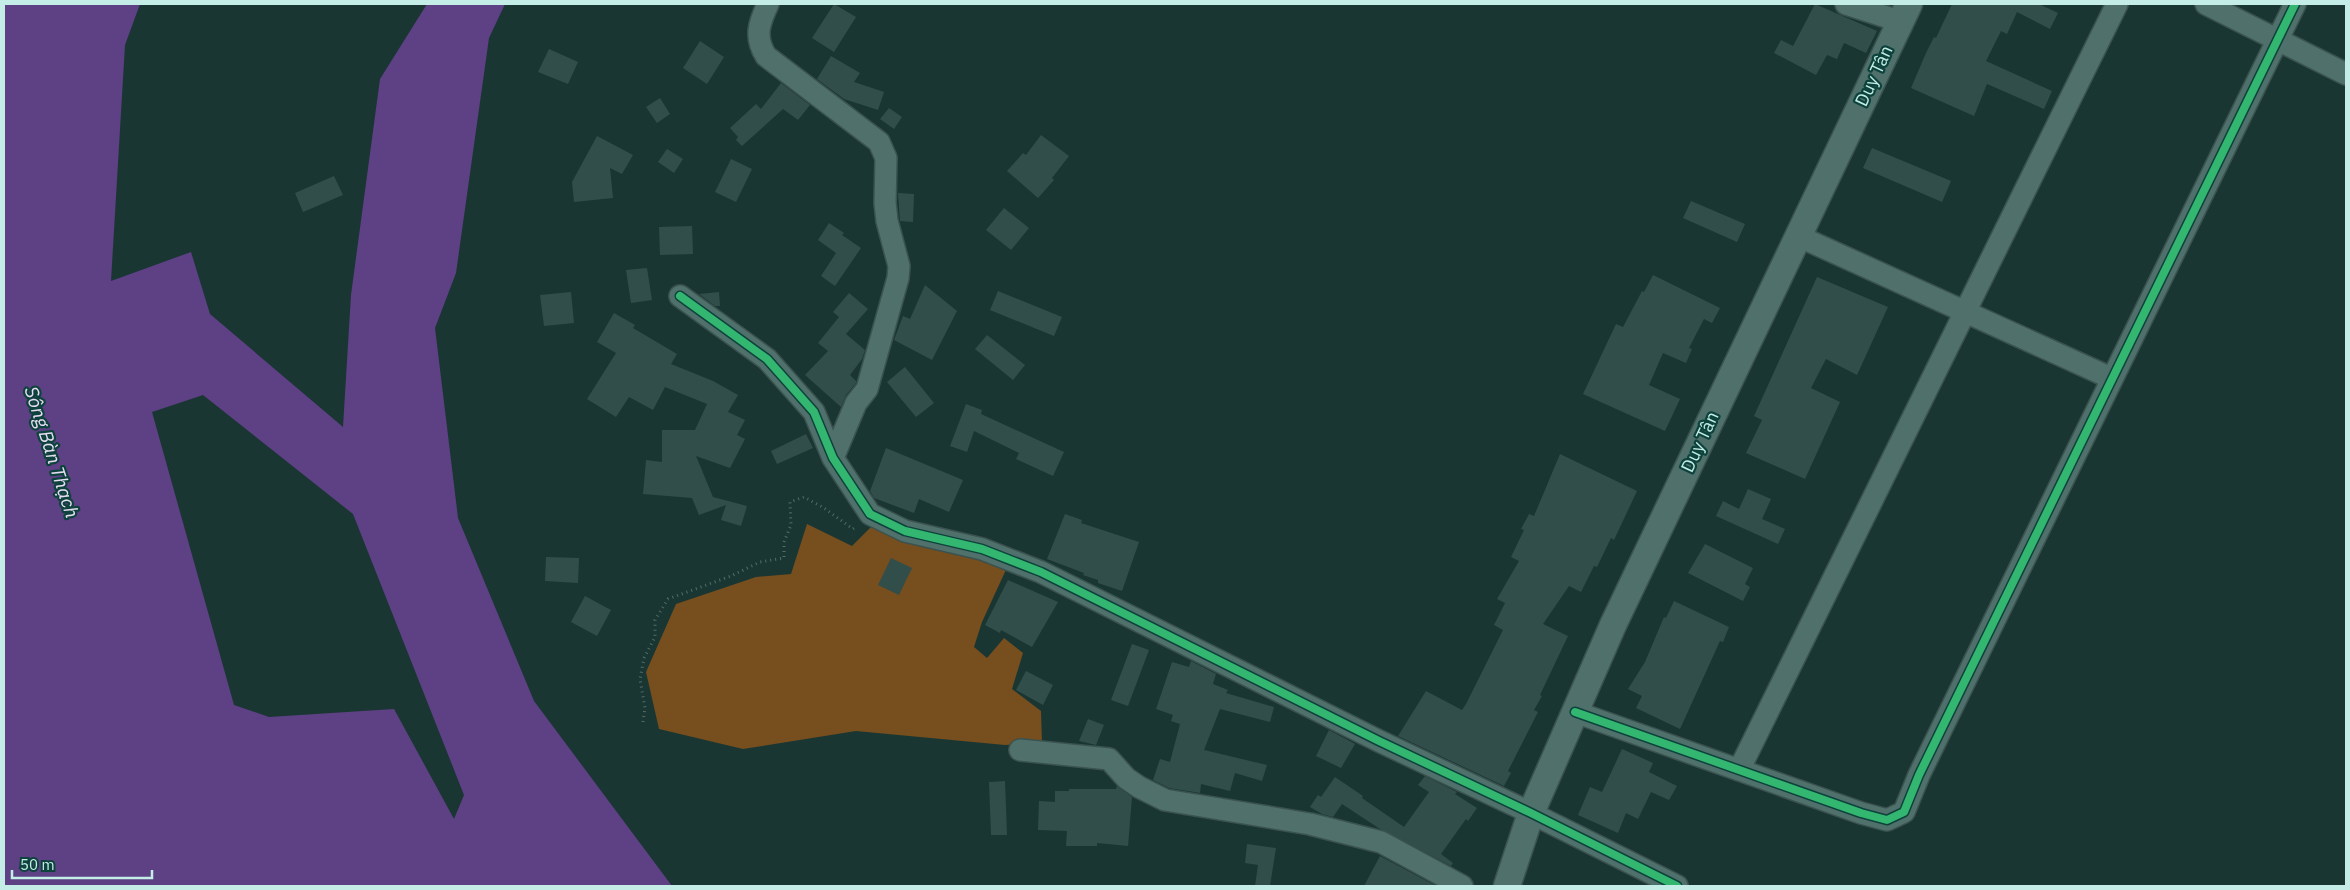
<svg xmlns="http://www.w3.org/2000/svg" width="2350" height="890" font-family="'IBM Plex Sans',sans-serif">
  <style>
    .green { fill: #774e1d }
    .water { fill: #5e4085; fill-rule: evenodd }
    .building { fill: #324e4a }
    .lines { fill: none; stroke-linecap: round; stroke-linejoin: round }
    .minor-casing { stroke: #3b5350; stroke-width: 24 }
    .tertiary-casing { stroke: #3b5350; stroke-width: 29 }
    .path { stroke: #536d6a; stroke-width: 3; stroke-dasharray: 1 4; stroke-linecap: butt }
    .minor { stroke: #50706c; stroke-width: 21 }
    .tertiary { stroke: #50706c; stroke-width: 26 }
    .cycleway-casing { stroke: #0e423c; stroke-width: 11 }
    .cycleway { stroke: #33b770; stroke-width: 8 }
    .labels { text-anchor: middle; stroke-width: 4.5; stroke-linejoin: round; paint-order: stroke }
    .street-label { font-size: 18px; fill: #c3ede6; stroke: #0e423c }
    .water-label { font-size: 19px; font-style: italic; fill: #e6ddf3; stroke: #0e423c }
  </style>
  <rect width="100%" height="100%" fill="#1a3633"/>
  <path class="green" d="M875 523 1010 561 982 622 974 647 987 658 1004 638 1023 653 1012 689 1041 711 1042 743 1005 745 856 731 743 749 659 729 646 672 676 604 756 577 791 574 807 524 852 546Z"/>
  <path class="water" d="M4 4H140L125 45 111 281 191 252 210 314 343 427 351 295 380 79 427 4H505L489 38 456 273 435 328 458 518 534 701 672 886H4ZM203 395 353 514 464 795 454 819 394 709 269 717 234 705 152 412Z"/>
  <path class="building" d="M834 4 856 17 834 52 812 38Z
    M1815 4 1877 31 1866 53 1844 43 1837 59 1827 55 1816 75 1774 53 1781 40 1793 46Z
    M1952 4H2039L2058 13 2050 29 2017 12 2007 34 2001 31 1986 61 2052 91 2044 109 1987 84 1974 116 1911 88 1926 53 1934 37 1936 38Z
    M700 41 724 57 707 84 683 68Z
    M549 49 578 62 568 84 538 72Z
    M831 56 860 73 854 82 884 92 878 110 844 99 817 79Z
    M781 83 810 105 798 120 783 109 742 146 736 140 738 137 730 128 756 104 761 109Z
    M660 98 670 114 657 123 646 107Z
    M889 108 902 117 894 129 880 119Z
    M1041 135 1069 156 1052 178 1054 180 1038 198 1007 171 1023 153 1026 155Z
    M597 136 633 155 622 174 610 168 613 198 574 202 572 182Z
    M1872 148 1951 181 1942 202 1863 168Z
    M667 149 683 159 674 173 658 162Z
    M731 159 752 169 736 202 715 192Z
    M334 176 343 195 303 212 295 193Z
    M898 193 914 194 913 222 900 221Z
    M1691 201 1745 224 1737 242 1683 218Z
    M1004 208 1029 228 1011 250 986 230Z
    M829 223 844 233 842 235 861 248 835 286 821 276 836 253 818 240Z
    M692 226 693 254 660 255 659 227Z
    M647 268 652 300 631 303 626 270Z
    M1653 275 1720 308 1712 323 1704 319 1689 348 1692 349 1686 363 1663 353 1649 385 1680 399 1665 431 1583 394 1616 324 1623 327 1642 291 1644 292Z
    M1817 277 1888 307 1857 375 1826 359 1811 388 1840 402 1805 479 1746 453 1762 420 1754 416Z
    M925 285 957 311 932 360 894 340 903 316 910 319Z
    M998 291 1062 317 1054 336 990 310Z
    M571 292 574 323 544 326 540 295Z
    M719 292 720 306H715L699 294Z
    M849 293 868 309 846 334 865 350 862 359 850 375 856 381V383L846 395 841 407 805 375 828 351 818 343 839 317 833 312Z
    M614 313 635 325 633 328 677 354 671 364 713 381 738 395 728 412 745 420 737 435 745 439 730 468 696 456 713 497 747 506 741 526 721 520 726 505 699 515 692 498 643 494 646 460 662 462V430H695L707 404 665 387 653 410 629 397 616 417 587 399 616 353 597 342Z
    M987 335 1025 365 1013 380 975 349Z
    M905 367 934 403 916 417 887 382Z
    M966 404 982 410 981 414 1064 452 1053 476 1016 459 1019 453 974 431 967 452 950 446Z
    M806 434 813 448 777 464 771 451Z
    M886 448 963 480 949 512 919 499 914 513 874 498 870 491Z
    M1560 454 1637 491 1614 540 1611 538 1597 567 1594 566 1581 592 1569 586 1543 624 1568 636 1540 695 1542 696 1534 710 1538 712 1508 771 1511 773 1504 786 1398 736 1426 691 1462 710 1466 704 1503 630 1494 625 1505 603 1497 599 1519 561 1511 557 1524 530 1521 529 1529 514 1534 516Z
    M1748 489 1771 499 1762 519 1785 529 1778 544 1716 516 1723 501 1739 509Z
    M1065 514 1082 520 1081 523 1139 542 1122 591 1098 583V580L1083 575 1084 573 1047 559Z
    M1705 544 1753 568 1745 584 1750 587 1743 601 1688 573Z
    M546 557 579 558 578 583 545 581Z
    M891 558 912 568 899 595 878 585Z
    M1008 580 1058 602 1032 647 1001 630 1000 633 985 625Z
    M585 596 611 610 597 636 571 622Z
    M1674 601 1729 627 1723 642 1720 641 1680 729 1636 708 1642 696 1628 689 1645 662 1664 617 1666 618Z
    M1132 644 1149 650 1128 706 1111 700Z
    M1191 661 1216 674 1213 684 1228 690 1226 693 1274 707 1270 722 1220 709 1204 750 1267 765 1262 781 1235 773 1230 791 1201 784 1200 793 1169 788 1153 780 1160 759 1170 762 1180 724 1171 721 1173 715 1156 709 1172 662 1189 667Z
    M1026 671 1053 685 1043 705 1016 690Z
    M1088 719 1104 725 1096 745 1079 741Z
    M1329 730 1355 744 1341 768 1316 756Z
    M1622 749 1653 763 1649 772 1677 786 1669 800 1651 792 1638 819 1626 813 1618 833 1578 815 1590 787 1602 792Z
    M1425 776 1457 792 1455 794 1477 808 1468 821 1466 819 1441 854 1453 863 1451 866 1380 829 1342 804 1333 817 1322 814 1310 807 1318 795 1321 797 1335 777 1363 796 1362 798 1404 827 1429 792 1418 785Z
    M1005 781 1007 835H991L989 782Z
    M1117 786 1132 797 1128 846 1097 843V846H1066L1067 831 1038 830 1039 801 1055 802V791H1069V789H1116Z
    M1247 844 1276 848 1270 886H1255L1258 865 1245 863Z
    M1380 856 1436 886H1364Z"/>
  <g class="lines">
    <defs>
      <path id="minor" d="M768 4C759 23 754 37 766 56L879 142 886 158 885 203 887 221 899 266 898 278 867 389 856 403 833 458
        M1846 4 1899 21
        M2206 4 2346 74
        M1798 236 2111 378
        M680 296 767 359 814 412 833 458 870 514 905 531 982 549 1041 572 1379 741 1531 813 1677 886
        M1575 712 1861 813 1887 820 1904 812 1919 775 2295 4
        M1020 750 1109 759 1126 778 1139 787 1165 800 1310 824 1381 842 1462 886
        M1739 770 2117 4"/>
      <path id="tertiary" d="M1507 886 1531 813 1613 625 1909 4"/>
    </defs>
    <use href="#minor" class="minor-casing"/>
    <use href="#tertiary" class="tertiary-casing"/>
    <path class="path" d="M643 722 645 708 640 679 644 658 655 637V620L668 599 731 576 760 562 784 558V542L791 525 790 502 804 497 824 508 853 529 857 526"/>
    <use href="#minor" class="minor"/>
    <use href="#tertiary" class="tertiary"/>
    <defs>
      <path id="cycleway" d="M680 296 767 359 814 412 833 458 870 514 905 531 982 549 1041 572 1379 741 1531 813 1677 886
        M1575 712 1861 813 1887 820 1904 812 1919 775 2295 4"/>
    </defs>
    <use href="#cycleway" class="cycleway-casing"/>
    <use href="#cycleway" class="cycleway"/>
  </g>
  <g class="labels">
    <g class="street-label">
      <text transform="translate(1874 76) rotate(-65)" y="6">Duy Tân</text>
      <text transform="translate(1700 442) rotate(-65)" y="6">Duy Tân</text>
    </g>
    <g class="water-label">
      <text transform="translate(52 452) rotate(72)" y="7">Sông Bàn Thạch</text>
    </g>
  </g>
  <rect width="2350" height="890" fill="none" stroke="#c3ede6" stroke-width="10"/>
  <path d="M12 870v8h140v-8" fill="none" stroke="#c3ede6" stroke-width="2.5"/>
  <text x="20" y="870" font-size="15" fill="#c3ede6" stroke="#0e423c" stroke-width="4" paint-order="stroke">50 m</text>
</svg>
